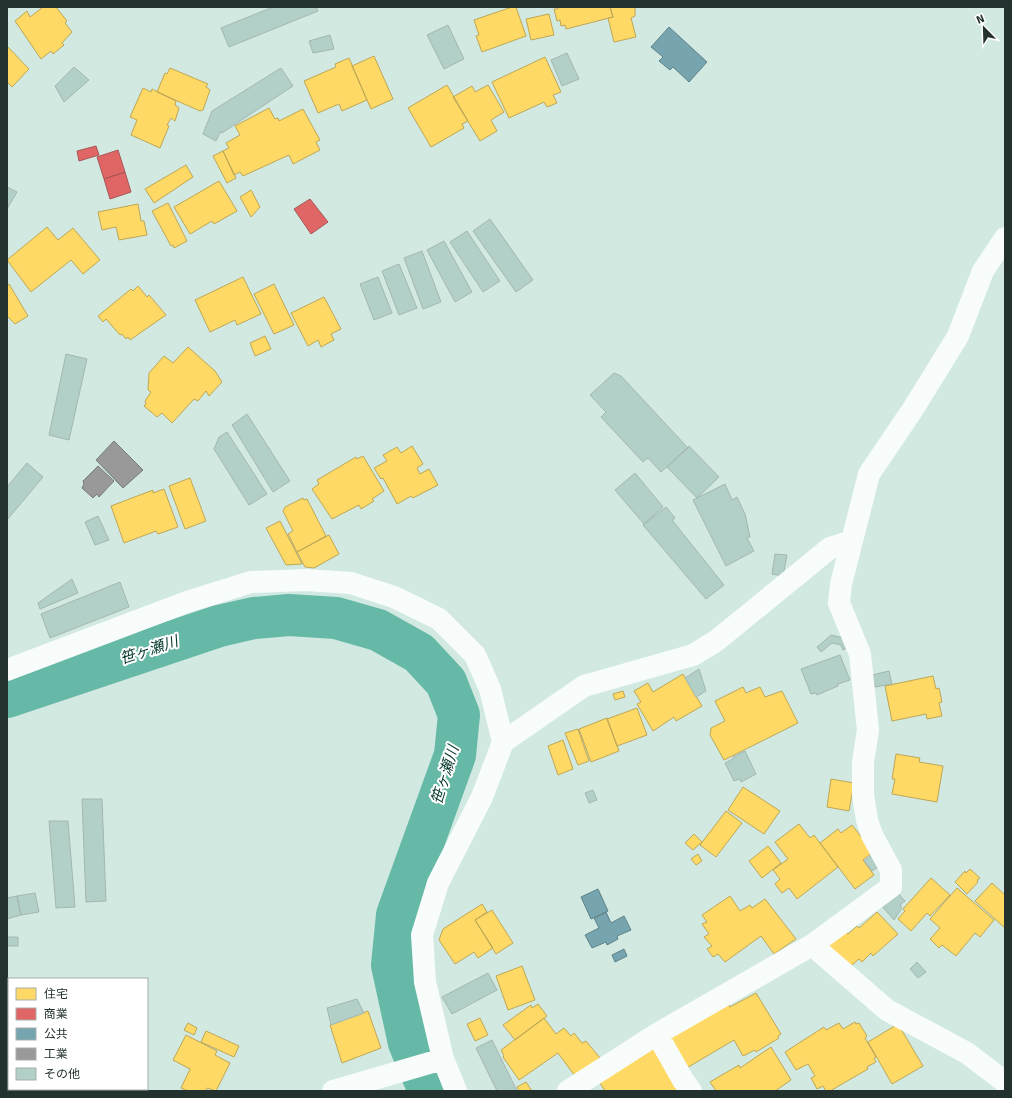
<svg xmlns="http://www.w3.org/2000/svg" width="1012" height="1098" font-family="Signika,'Noto Sans JP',sans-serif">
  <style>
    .homes { fill: #ffd966; stroke: #bda755 }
    .shops { fill: #e06666; stroke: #a75655 }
    .public { fill: #76a5af; stroke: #5d8288 }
    .industry { fill: #999; stroke: #767a79 }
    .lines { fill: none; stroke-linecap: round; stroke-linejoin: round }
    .river { stroke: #65b9a6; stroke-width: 42 }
    .building { fill: #b2d0c8; stroke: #a4b6b0 }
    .street { stroke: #f8fcfb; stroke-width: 22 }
    .labels { text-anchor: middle; stroke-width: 4; stroke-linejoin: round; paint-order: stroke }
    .water-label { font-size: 15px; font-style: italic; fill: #06392f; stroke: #fff }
  </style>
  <rect width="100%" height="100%" fill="#d2e9e2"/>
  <path class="homes" d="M43 7H56L67 21 65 23 72 32 62 43 64 45 53 54 51 51 41 59 15 21 27 11 30 17Z
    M512 7H516L526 36 482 52 476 36 479 35 474 20Z
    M558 7H610L613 17 566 29 565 25 561 26 560 20 557 21 554 9H558Z
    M610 7H635V16L631 18 636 37 614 42 608 18 613 17Z
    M549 14 554 35 531 40 526 19Z
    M7 46 29 69 12 87 7 82Z
    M374 56 393 99 371 109 352 66Z
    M545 57 561 92 553 95 557 103 547 107 544 102 509 118 492 82Z
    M349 58 367 100 342 111 339 104 318 113 304 81 336 67 335 64Z
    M170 68 208 84 206 87 210 90 203 110 200 111 157 92 165 73 167 74Z
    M447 85 468 121 462 124 464 128 431 147 408 108Z
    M488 85 504 112 491 120 497 131 480 141 453 97 472 86 475 92Z
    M143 88 151 92 152 89 176 101 175 105 179 108 175 121 171 118 167 125 169 126 160 148 131 135 137 120 130 117Z
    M269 108 275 119 278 118 279 121 303 109 320 140 316 142 320 150 293 164 289 155 243 176 240 172 234 175 223 151 229 148 226 143 240 135 235 126Z
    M223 151 236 178 227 183 213 156Z
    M186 165 193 177 154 203 145 189Z
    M219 181 237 211 214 224 212 221 190 234 174 207Z
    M251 190 260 207 251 217 240 197Z
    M168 203 187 241 174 248 173 245 171 246 152 211Z
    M138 204 141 221H144L147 235 119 240 116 227 102 230 98 212Z
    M47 227 58 240 73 228 100 260 83 274 71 260 31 292 7 260Z
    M243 277 261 314 237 325 235 320 210 332 195 300Z
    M9 284 28 316 15 324 7 316V286Z
    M274 284 294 325 274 334 254 294Z
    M138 286 147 297 149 295 166 315 130 340 128 337 126 339 122 334 120 335 106 319 103 322 98 316 131 289 133 291Z
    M324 297 341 329 331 334 334 340 321 347 318 340 308 346 291 313Z
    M265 336 271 349 255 356 250 343Z
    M188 347 215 371 222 382 209 396 206 391 198 401 194 399 172 423 162 413 157 417 144 406 146 404 145 401 151 392 148 390 149 373 164 356 173 363Z
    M412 446 423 464 417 468 420 474 429 469 438 485 413 498 411 496 397 504 383 478 381 479 374 468 387 461 383 455 397 447 401 453Z
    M363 456 384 491 372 499 374 501 361 509 359 505 332 519 312 489 319 484 317 480 356 457 357 459Z
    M190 478 206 521 185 529 169 486Z
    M164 489 178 527 158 534 156 531 124 543 111 506 153 490V493Z
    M303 498 304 500 307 499 326 536 297 552 288 534 293 531 283 511 285 507Z
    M280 521 302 564 286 565 266 528Z
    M329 535 339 554 314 568 305 567 297 552Z
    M683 674 702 706 676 721 674 717 653 731 637 704 641 702 634 691 648 683 653 692Z
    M933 676 936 689 939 688 942 702 939 703 942 716 927 719 926 714 892 721 885 686Z
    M743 687 746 693 760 687 765 697 782 691 798 723 724 760 710 735 711 728 725 721 715 701Z
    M623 691 625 697 615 700 613 694Z
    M637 708 647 735 617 746 607 719Z
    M607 718 619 751 591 762 579 729Z
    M578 729 589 761 578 765 565 733Z
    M563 740 573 769 558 775 548 746Z
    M896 754 920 758 919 762 943 766 937 802 892 794 895 779H892Z
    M831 779 854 783 849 811 827 807Z
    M743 787 780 811 764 834 728 810Z
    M726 811 742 823 716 857 700 845Z
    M799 824 810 838 814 835 838 867 797 899 789 888 782 893 775 884 780 879 773 870 788 859 775 842Z
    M852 825 873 852 863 860 874 875 855 889 820 843 838 829 841 833Z
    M694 834 702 842 693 850 685 843Z
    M768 846 781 863 762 878 749 861Z
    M698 854 702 861 696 865 691 859Z
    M970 869 980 878 977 880 978 882 967 894 955 882 965 871 966 873Z
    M931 878 950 895 930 916 927 913 911 931 898 919 905 911 903 909Z
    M992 883 1005 895V928L975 901Z
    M957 888 994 920 980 937 975 933 956 956 942 945 939 948 930 939 940 928 930 919Z
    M730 896 740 911 750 905 752 908 765 899 796 939 774 954 761 936 725 962 718 954 713 957 707 949 712 946 704 937 709 934 702 924 707 922 702 915Z
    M482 904 487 912 475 920 493 948 478 958 474 952 455 964 439 940 443 929Z
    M492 910 513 943 496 954 475 920Z
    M877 912 898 934 873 956 871 953 862 962 859 959 847 969 826 946 844 930 848 934 857 926 859 928Z
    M522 966 535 1000 508 1010 496 976Z
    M756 993 781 1034 778 1036 779 1038 756 1052 755 1050 743 1056 734 1040 685 1069 666 1037 729 1004 730 1007Z
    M538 1004 547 1016 515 1040 503 1025 531 1005 532 1008Z
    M368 1011 381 1048 342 1063 330 1025Z
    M480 1018 488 1035 475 1041 467 1024Z
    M544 1018 556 1034 564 1028 571 1036 574 1033 582 1043 586 1041 600 1058 575 1076 558 1053 519 1080 503 1057 504 1056 501 1050Z
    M855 1022 856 1024 859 1023 867 1036 865 1038 876 1057 874 1058 876 1062 867 1067 868 1069 830 1091H826L823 1086 817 1089 811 1078 815 1076 808 1064 796 1070 785 1052 824 1027 826 1030 839 1023 843 1029Z
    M188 1023 197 1028 194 1035 184 1030Z
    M898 1024 923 1066 892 1084 868 1042Z
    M206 1031 239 1046 234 1057 201 1042Z
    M186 1035 217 1051 215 1055 230 1063 216 1091 207 1088 206 1091H188L181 1088 190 1069 173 1060Z
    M653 1046 680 1091H605L598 1080Z
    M771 1047 791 1080 775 1091H716L710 1082 739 1065 740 1068Z
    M526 1082 532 1091H519L517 1087Z"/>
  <path class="shops" d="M96 146 99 155 79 161 77 151Z
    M118 150 125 172 104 179 97 157Z
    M125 172 131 192 110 199 104 179Z
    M310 199 328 222 311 234 294 209Z"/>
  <path class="public" d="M669 27 707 62 689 82 673 67 670 70 659 61 663 57 651 47Z
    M598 889 608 911 591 919 581 897Z
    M606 912 611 923 624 916 631 930 617 936 618 939 607 945 606 942 592 948 585 935 599 928 594 918Z
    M624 949 627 956 615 962 612 955Z"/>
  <path class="industry" d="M114 441 143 470 123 488 96 460Z
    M98 466 114 481 99 497 97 494 93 498 82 488 84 484 83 481Z"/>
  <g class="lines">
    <path class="river" d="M7 697 219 626 254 618 289 615 336 618 378 630 419 653 446 682 459 715 455 755 397 915 392 965 409 1043 429 1091"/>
  </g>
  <path class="building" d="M273 7H316L318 11 229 47 221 28Z
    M448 25 464 59 444 69 427 35Z
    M330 35 334 49 313 53 309 41Z
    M567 53 579 79 562 86 551 60Z
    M74 67 89 80 64 102 55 86Z
    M281 68 293 86 222 133 221 131 216 141 203 134 212 111Z
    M7 187 17 192 7 209Z
    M490 219 533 280 516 292 473 231Z
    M467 231 500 281 483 292 450 242Z
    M444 241 472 292 455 302 427 250Z
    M422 251 441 302 423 309 404 258Z
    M399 264 417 308 399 315 382 271Z
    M378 277 392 313 374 320 360 284Z
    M66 354 87 359 69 440 49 435Z
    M614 373 621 376 688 448 661 472 648 458 643 462 601 417 606 412 590 395Z
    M247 414 290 481 273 492 232 425Z
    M227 432 267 494 249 505 214 449 219 437Z
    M689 446 719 477 697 498 667 467Z
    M27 463 43 477 7 520V487Z
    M635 473 663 507 644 524 615 490Z
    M725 484 732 500 737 497 745 514 750 537 747 538 754 551 726 566 693 500Z
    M666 507 675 518 672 520 724 585 706 599 643 525Z
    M98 516 109 540 95 545 85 522Z
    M775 554 787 555 783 576 772 574Z
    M72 579 78 593 40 609 38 603Z
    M120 582 129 607 50 638 41 614Z
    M831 635 844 638 849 647 843 650 841 645 832 643 821 652 817 647Z
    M840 655 850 680 838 684V686L817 695 816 693 811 694 801 669Z
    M699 669 706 691 696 697 685 678Z
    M889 671 892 684 875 687 872 675Z
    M745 751 756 774 741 782 740 779 734 781 725 763 733 759V757Z
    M593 790 597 800 589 803 585 793Z
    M82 799H102L106 901 86 902Z
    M49 821H68L75 907 56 908Z
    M872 855 881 865 872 871 864 861Z
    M897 892 905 901 900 905 902 908 894 920 881 905Z
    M35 893 39 912 21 915 17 896Z
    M17 896 21 915 7 919V898Z
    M7 937H18V946H7Z
    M917 962 926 972 918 978 910 969Z
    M488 973 497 990 452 1014 442 997Z
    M357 999 364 1013 331 1025 327 1008Z
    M492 1040 517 1091H497L476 1048Z"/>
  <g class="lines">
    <path class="street" d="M7 670 187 602 251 582 306 580 351 583 394 597 439 619 475 655 490 689 503 742 482 797 438 883 422 935 425 982 443 1059 456 1091
      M503 742 584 686 693 655 716 641 830 548 852 541
      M812 945 887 1010 967 1053 1005 1082
      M657 1034 683 1080 691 1091
      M333 1091 443 1059
      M568 1091 657 1034 812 945 891 887V870L872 835 867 820 863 795V762L868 730 860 654 839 603 841 584 869 474 913 409 958 336 983 271 1005 238"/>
  </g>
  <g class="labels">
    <g class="water-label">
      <text transform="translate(149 650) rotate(-18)" y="5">笹ヶ瀬川</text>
      <text transform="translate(445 775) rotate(-73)" y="5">笹ヶ瀬川</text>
    </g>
  </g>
  <rect width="1012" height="1098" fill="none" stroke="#23322e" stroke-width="16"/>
  <rect x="8" y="978" width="140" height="112" fill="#ffffff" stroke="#a7adab"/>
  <rect x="16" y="988" width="20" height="12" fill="#ffd966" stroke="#a7adab"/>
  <text x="44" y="998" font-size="12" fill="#23322e">住宅</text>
  <rect x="16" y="1008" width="20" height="12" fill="#e06666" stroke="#a7adab"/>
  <text x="44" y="1018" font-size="12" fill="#23322e">商業</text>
  <rect x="16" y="1028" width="20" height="12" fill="#76a5af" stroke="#a7adab"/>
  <text x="44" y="1038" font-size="12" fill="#23322e">公共</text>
  <rect x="16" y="1048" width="20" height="12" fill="#999999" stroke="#a7adab"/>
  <text x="44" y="1058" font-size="12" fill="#23322e">工業</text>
  <rect x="16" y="1068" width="20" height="12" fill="#b2d0c8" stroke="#a7adab"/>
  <text x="44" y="1078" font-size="12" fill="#23322e">その他</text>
  <g transform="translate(984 28) rotate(337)" stroke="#ffffff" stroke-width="3" paint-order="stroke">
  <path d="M0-3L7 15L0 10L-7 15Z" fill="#23322e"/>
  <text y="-6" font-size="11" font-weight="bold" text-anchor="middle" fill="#23322e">N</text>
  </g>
</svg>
